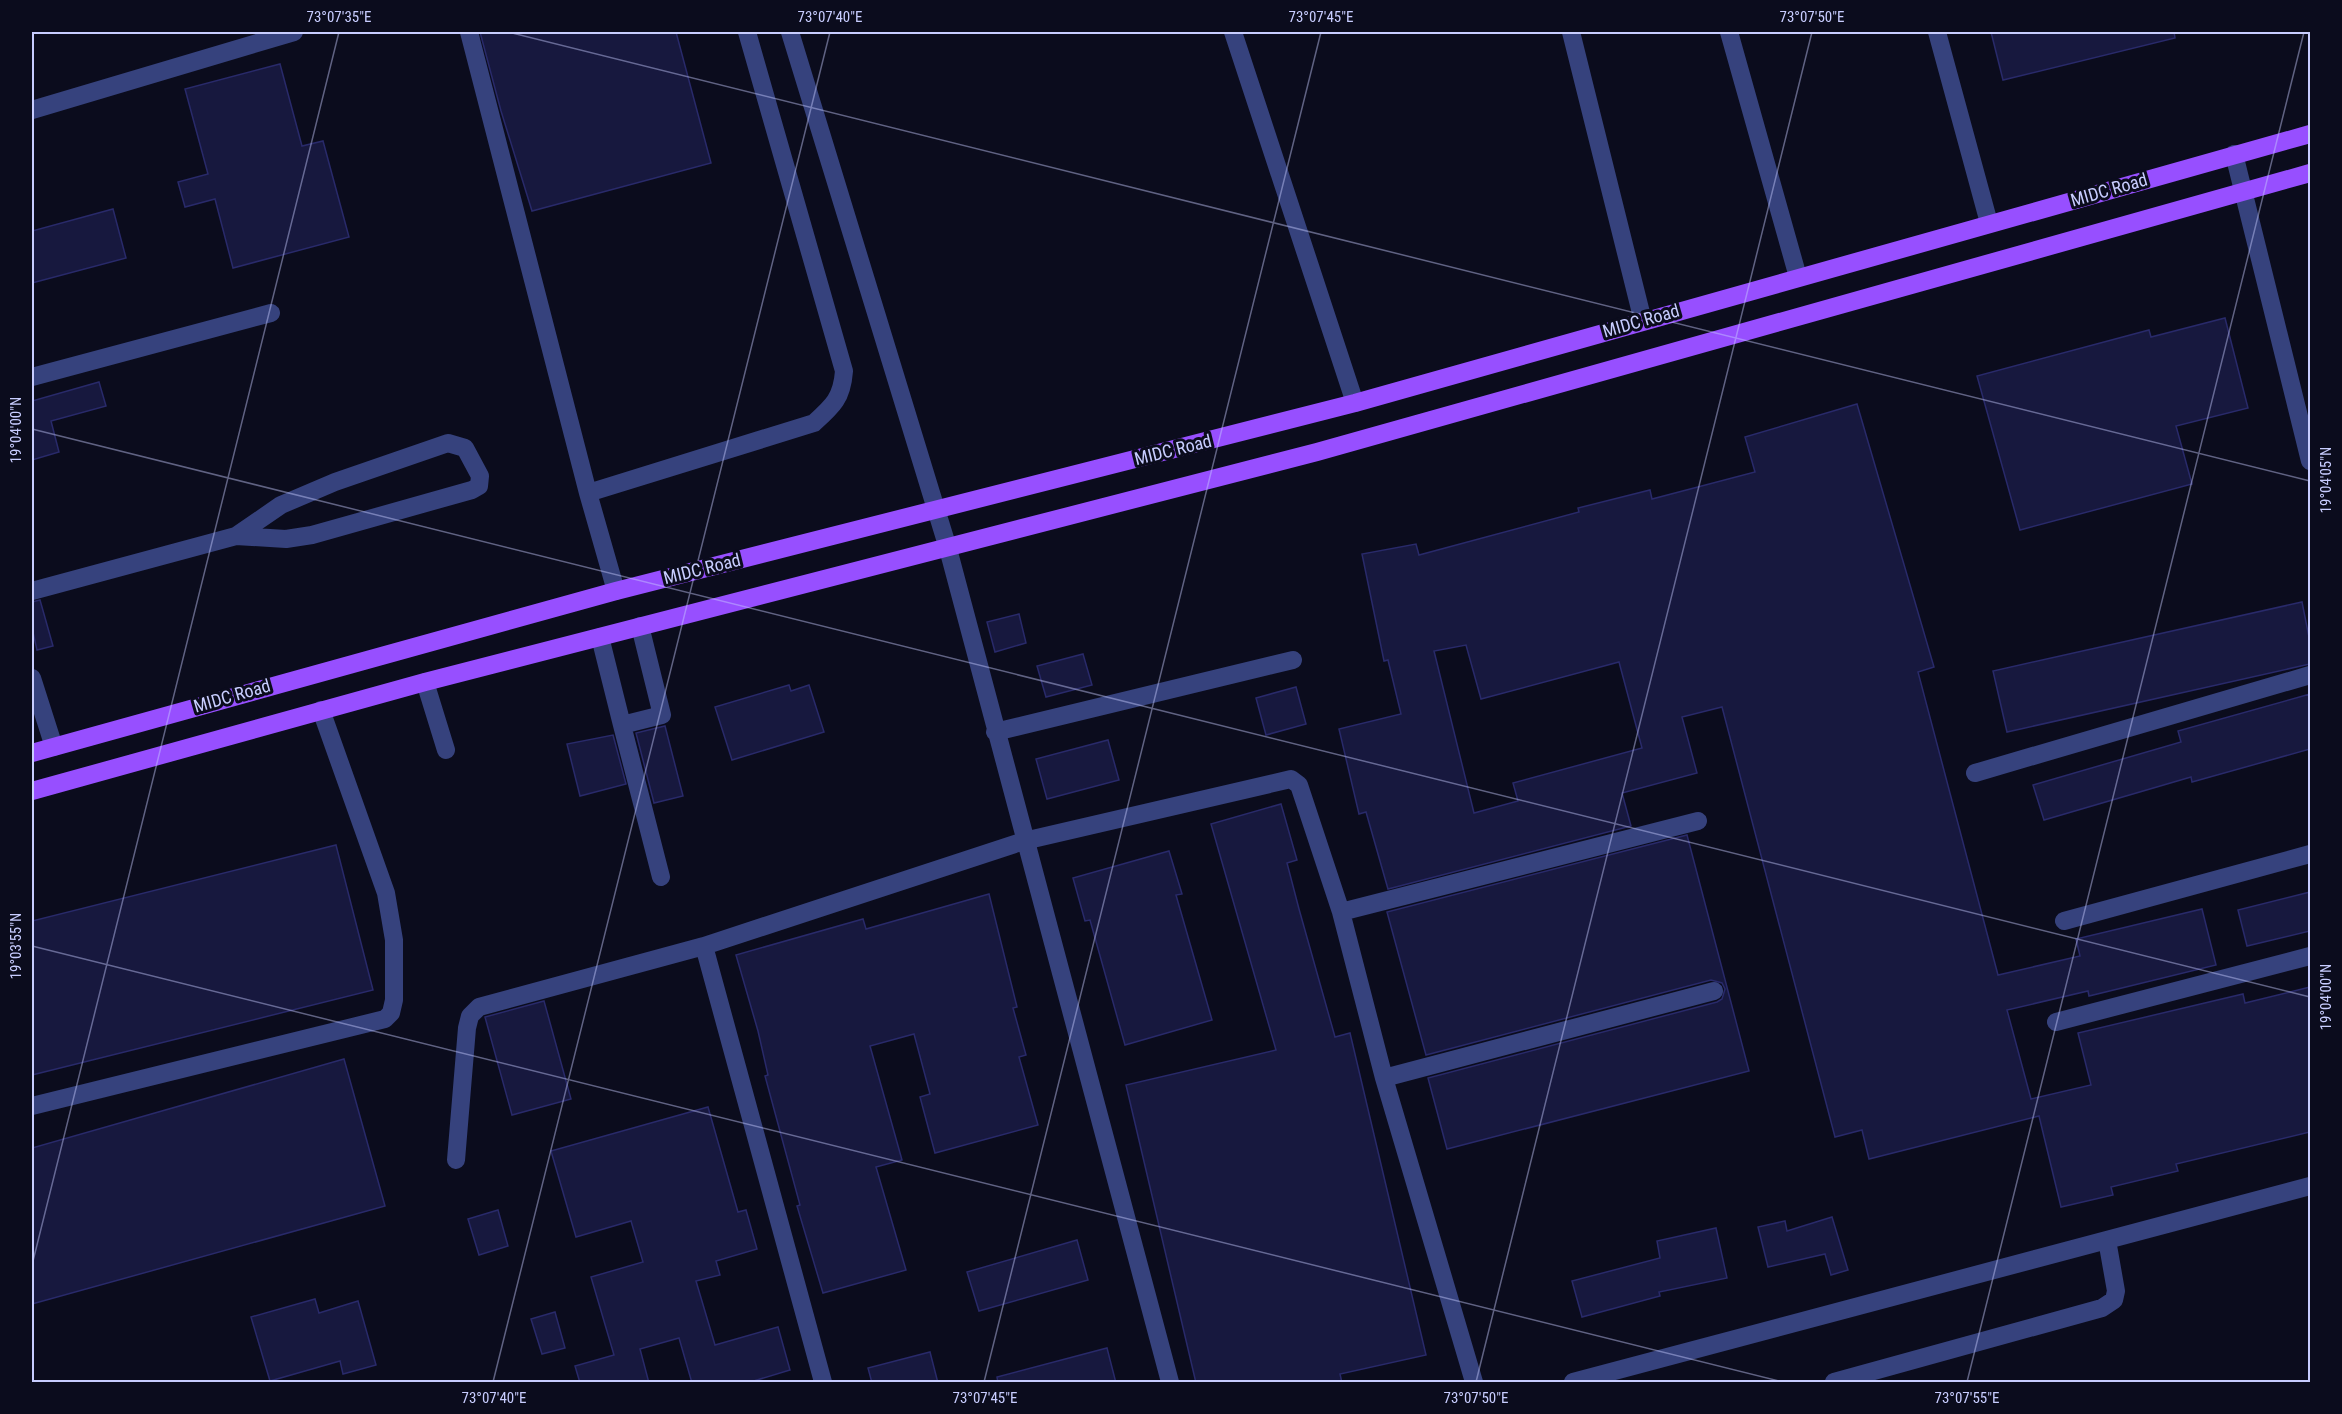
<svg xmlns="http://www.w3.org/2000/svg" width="2342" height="1414" font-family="'Roboto Condensed',sans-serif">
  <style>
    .building { fill: #17183e; stroke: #292a6a; stroke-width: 1.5; fill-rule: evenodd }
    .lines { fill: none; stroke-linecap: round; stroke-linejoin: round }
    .minor { stroke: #36427d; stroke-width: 18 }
    .major { stroke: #974fff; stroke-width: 18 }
    .ticks { fill: none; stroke: #c8cdff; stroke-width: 1.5; stroke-opacity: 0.45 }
    .labels { text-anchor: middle; stroke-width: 6; stroke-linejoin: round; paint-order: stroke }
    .street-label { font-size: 18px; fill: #c8cdff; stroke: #0b0c1d }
    .neatline { fill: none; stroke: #c8cdff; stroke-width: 2 }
    .ticks-label { font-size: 15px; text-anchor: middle; fill: #c8cdff }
  </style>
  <rect width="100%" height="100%" fill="#0b0c1d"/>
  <path class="building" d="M480 32H676L711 163 532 211 501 111Z
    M1991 32H2174L2175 38 2003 80Z
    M280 64 302 146 323 141 349 237 233 268 215 199 185 207 178 182 208 174 185 89Z
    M113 209 126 258 32 283V231Z
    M2225 318 2248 408 2176 426 2192 484 2020 530 1977 376 2149 330 2151 337Z
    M99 382 106 406 51 421 59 452 32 460V401Z
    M1857 404 1934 667 1918 672 1998 975 2080 956 2076 939 2202 909 2216 965 2089 996 2088 991 2007 1010 2031 1099 2091 1085 2078 1033 2243 994 2245 1003 2310 987V1132L2176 1164 2178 1171 2111 1187 2113 1195 2061 1207 2039 1116 1869 1159 1862 1130 1835 1137 1722 707 1682 717 1697 773 1622 793 1631 826 1388 889 1366 812 1359 814 1339 729 1401 714 1388 660 1384 661 1362 554 1416 544 1419 555 1579 512 1578 508 1650 490 1652 499 1755 472 1745 437ZM1466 645 1481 699 1619 662 1642 748 1513 783 1518 801 1474 813 1434 651Z
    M40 600 53 646 37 650 32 628V602Z
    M2302 602 2310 642V664L2007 732 1993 671Z
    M1019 614 1026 643 995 652 987 622Z
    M1083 654 1092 685 1046 697 1037 666Z
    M789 685 791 691 809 685 824 732 732 760 715 707Z
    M1296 687 1306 724 1266 735 1256 698Z
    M2310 694V749L2192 782 2191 777 2044 820 2033 785 2181 742 2178 731Z
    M665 726 683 796 654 803 636 733Z
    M613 735 626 784 580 796 567 744Z
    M1108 740 1119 780 1047 799 1036 759Z
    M1281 804 1297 860 1287 863 1299 909 1335 1037 1350 1033 1426 1355 1340 1374 1342 1383H1196L1126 1085 1276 1050 1211 824Z
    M1687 835 1749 1071 1447 1149 1428 1078 1717 1002 1722 999 1725 989 1722 983 1711 980 1426 1055 1387 912Z
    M336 845 373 990 32 1075V921Z
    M1169 851 1182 894 1176 895 1212 1020 1125 1045 1090 920 1085 921 1073 878Z
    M2310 892V931L2247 946 2238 910Z
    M989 894 1017 1007 1013 1008 1026 1055 1019 1057 1038 1125 935 1153 920 1097 930 1094 914 1034 870 1046 902 1160 876 1167 906 1270 823 1293 797 1206 800 1205 765 1076 768 1075 758 1031 736 955 863 919 866 929Z
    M544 1001 571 1099 512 1115 485 1017Z
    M344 1059 385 1206 32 1304V1148Z
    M708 1107 738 1212 746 1210 757 1249 716 1261 720 1275 696 1281 715 1345 778 1327 790 1370 747 1383H692L679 1338 640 1349 649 1383H580L575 1366 614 1355 591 1277 643 1262 631 1221 576 1237 551 1151Z
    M498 1210 508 1246 479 1255 468 1219Z
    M1832 1217 1848 1270 1831 1275 1825 1254 1768 1267 1758 1227 1785 1221 1787 1231Z
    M1716 1228 1727 1278 1659 1292 1660 1296 1582 1317 1572 1281 1660 1258 1657 1241Z
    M1077 1240 1088 1280 979 1311 967 1272Z
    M315 1299 319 1313 358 1301 376 1365 343 1374 340 1361 270 1381 251 1317Z
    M555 1312 565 1348 542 1354 531 1319Z
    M1107 1348 1116 1383H998L997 1377Z
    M930 1352 938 1383H872L868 1368Z"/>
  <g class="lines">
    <path class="minor" d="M469 32 588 493
      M790 32 947 545 1170 1382
      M1233 32 1355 403
      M1571 32 1643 321
      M1729 32 1798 277
      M1937 32 1989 223
      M32 110 294 32
      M2234 154 2310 461
      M32 377 271 313
      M32 591 236 536 286 539 312 535 472 490 479 486 480 476 465 448 448 443 335 482 281 505 236 536
      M616 591 588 493 814 423C833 406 842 398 844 371L747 32
      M600 637 622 725 662 715 640 626
      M32 678 54 747
      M425 682 446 750
      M622 725 661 877
      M995 732 1293 660
      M1975 773 2310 675
      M1341 912 1698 821
      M2064 921 2310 854
      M704 946 823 1382
      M2056 1022 2310 956
      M1384 1078 1714 991
      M32 1106 385 1019 391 1013 394 1000V940L386 893 321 710
      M456 1160 467 1028 470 1016 479 1007 704 946 1024 841 1291 779 1299 785 1341 912 1384 1078 1474 1382
      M1573 1382 2310 1186
      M1834 1382 2102 1308 2114 1300 2116 1291 2107 1240"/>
    <path class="major" d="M32 753 616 591 1355 403 2310 134
      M32 791 425 682 1317 452 2310 173"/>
  </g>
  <path class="ticks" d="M508 32 2310 481M32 429 2310 997M32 946 1783 1382M32 1265 339 32M493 1382 830 32M984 1382 1321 32M1476 1382 1812 32M1967 1382 2304 32"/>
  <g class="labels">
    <g class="street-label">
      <text transform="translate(2109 190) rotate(-16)" y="6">MIDC Road</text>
      <text transform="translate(1641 321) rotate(-16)" y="6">MIDC Road</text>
      <text transform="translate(1173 450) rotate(-14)" y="6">MIDC Road</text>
      <text transform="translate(702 569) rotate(-14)" y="6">MIDC Road</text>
      <text transform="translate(232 696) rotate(-16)" y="6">MIDC Road</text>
    </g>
  </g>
  <rect width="2342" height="1414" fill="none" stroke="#0b0c1d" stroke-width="66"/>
  <rect x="33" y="33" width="2276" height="1348" class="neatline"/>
  <g class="ticks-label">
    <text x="339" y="22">73°07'35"E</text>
    <text x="830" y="22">73°07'40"E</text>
    <text x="1321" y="22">73°07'45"E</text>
    <text x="1812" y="22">73°07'50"E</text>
    <text transform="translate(16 430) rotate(-90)" y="5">19°04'00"N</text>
    <text transform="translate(2326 480) rotate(-90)" y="5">19°04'05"N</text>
    <text transform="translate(16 946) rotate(-90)" y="5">19°03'55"N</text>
    <text transform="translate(2326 997) rotate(-90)" y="5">19°04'00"N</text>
    <text x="494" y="1403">73°07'40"E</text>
    <text x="985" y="1403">73°07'45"E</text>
    <text x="1476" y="1403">73°07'50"E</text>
    <text x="1967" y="1403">73°07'55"E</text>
  </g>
</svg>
